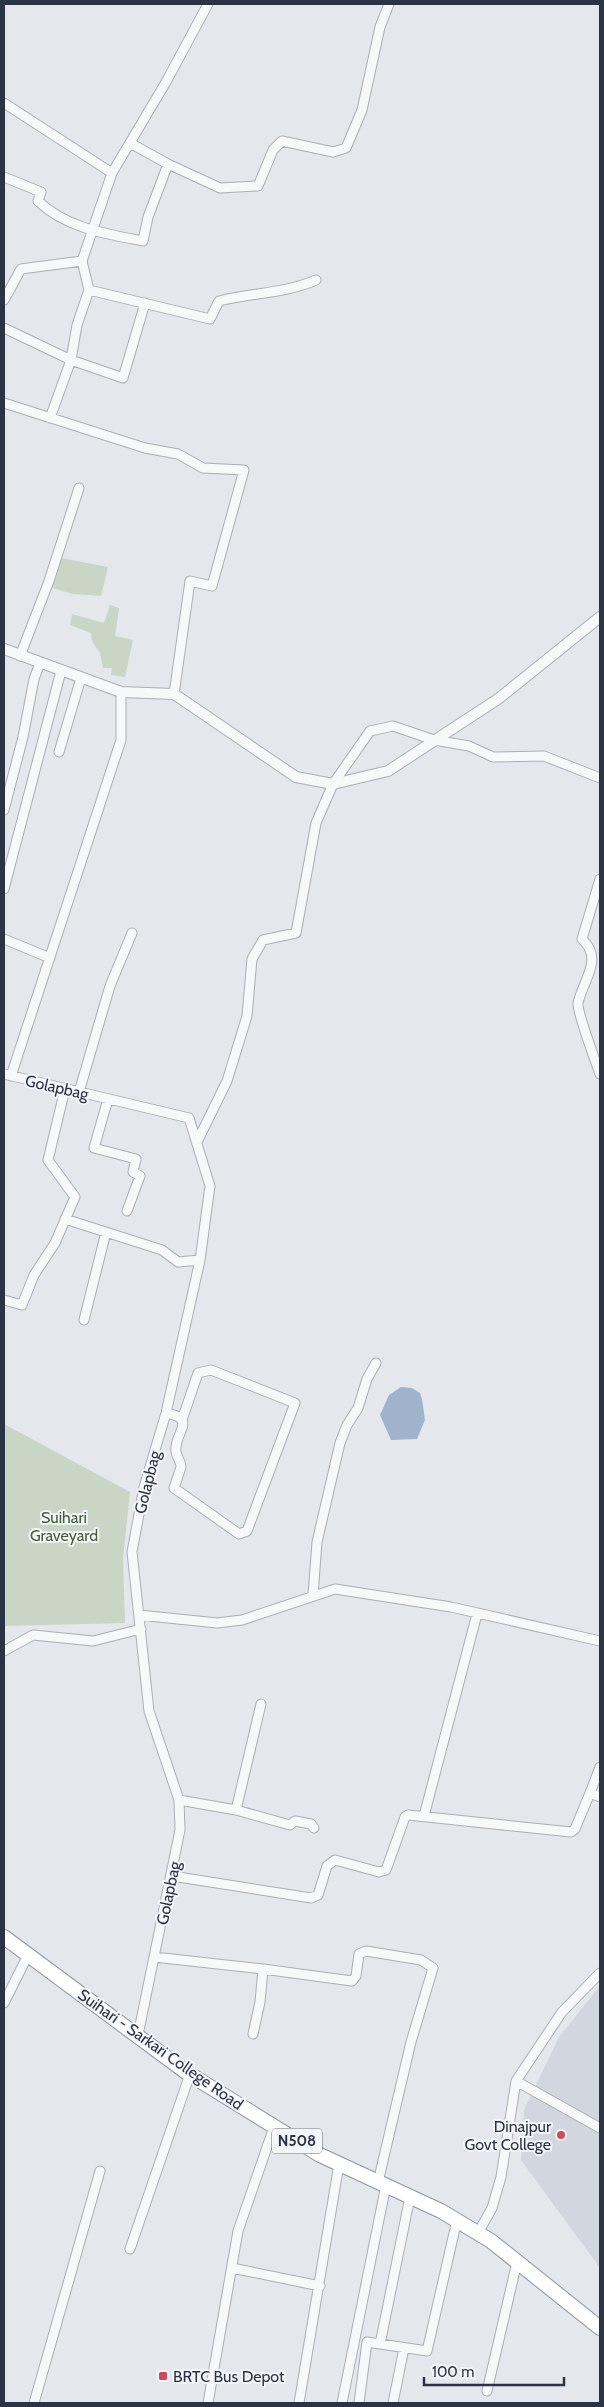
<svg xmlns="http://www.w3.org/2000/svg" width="604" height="2407" font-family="Cabin,sans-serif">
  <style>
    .built { fill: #d2d6de }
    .green { fill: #c9d6c5 }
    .water { fill: #9fb4cc }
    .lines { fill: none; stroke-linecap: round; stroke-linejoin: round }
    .minor-casing { stroke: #a9aeb7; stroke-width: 11 }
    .tertiary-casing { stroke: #a9aeb7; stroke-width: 12 }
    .trunk-casing { stroke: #8b94a3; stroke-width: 16 }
    .minor { stroke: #f7f8fa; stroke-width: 9 }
    .tertiary { stroke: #f7f8fa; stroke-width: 10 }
    .trunk { stroke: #fff; stroke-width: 14 }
    .poi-dot { fill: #d1495b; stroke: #f4f6f9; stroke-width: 2 }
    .labels { text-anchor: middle; stroke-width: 4; stroke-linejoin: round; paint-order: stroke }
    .shield { fill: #f4f6f9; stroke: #676e7b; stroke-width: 1 }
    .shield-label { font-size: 15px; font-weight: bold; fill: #2b3445 }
    .street-label { font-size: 16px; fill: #2b3445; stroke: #f4f6f9 }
    .park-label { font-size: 16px; fill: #3f6138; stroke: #f4f6f9 }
    .poi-label { font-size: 16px; fill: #2b3445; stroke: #f4f6f9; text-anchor: end }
  </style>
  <rect width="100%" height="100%" fill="#e4e7ec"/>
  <path class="built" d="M600 1986V2268L521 2160 524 2110 559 2037Z"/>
  <path class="green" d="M61 558 108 567 101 596 73 594 49 587Z
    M110 605 119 608 115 636 133 640 125 677 111 675 112 668H103L100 653 92 641 91 633 70 625 72 614 104 623Z
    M4 1424 130 1492 123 1558 125 1623 4 1626Z"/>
  <path class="water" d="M401 1387 412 1388 420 1393 422 1399 425 1420 417 1439 391 1440 380 1415 389 1395Z"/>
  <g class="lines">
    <defs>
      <path id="minor" d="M4 103 112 173
        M130 143 168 164 220 188 258 186 273 150 282 141 333 152 346 148 362 110 380 27 389 4
        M4 177 41 192 38 201C66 228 106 234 143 241L148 217 168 164
        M82 261 89 290 210 319 219 301C252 293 286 293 316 280
        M4 300 21 269 82 261 112 173 166 82 208 4
        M4 328 71 360 77 325 89 290
        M4 403 145 448 178 454 203 468 244 470 212 586 190 581 174 694
        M50 418 71 360 123 378 145 303
        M20 656 49 581 79 488
        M59 752 81 678
        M4 810 23 737 34 679 40 663
        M600 879 582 939C604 959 583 980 578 1003 577 1013 596 1062 600 1074
        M4 889 61 671
        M4 939 50 958
        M4 1074 189 1118 210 1186 200 1260 166 1413 144 1487 132 1552 149 1711 179 1800 180 1830 138 2035
        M11 1076 121 740V692
        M79 1092 110 986 132 933
        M108 1099 94 1148 136 1159 133 1172 140 1176 127 1211
        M197 1142 227 1081 247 1016 252 959 263 940 296 933 316 823 333 784 370 731 393 726 434 740 469 746 493 757 544 756 600 778
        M65 1219 162 1250 178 1262 200 1260
        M4 1300 22 1305 34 1275 55 1243 75 1197 48 1160 65 1089
        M84 1320 106 1232
        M166 1413C199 1419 173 1433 176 1452 177 1457 181 1462 181 1467L174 1488 239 1534 247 1531 295 1403 211 1370 198 1373 182 1420
        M313 1595 317 1542 340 1443 347 1425 358 1408 367 1379 376 1363
        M139 1615 217 1623 242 1620 335 1589 451 1607 600 1641
        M4 1651 33 1635 93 1641 141 1629
        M590 1793 600 1767
        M179 1800 236 1810 261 1704
        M236 1810 290 1825 295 1821 311 1824 314 1828
        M424 1816 477 1614
        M172 1876 311 1898 318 1895 327 1866 335 1860 379 1872 386 1870 405 1817 408 1815 571 1832 575 1829 590 1793 600 1797
        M154 1957 263 1969
        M4 2003 28 1955
        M253 2034 260 2002 263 1969 352 1981 356 1976 359 1954 366 1951 421 1960 433 1968 411 2042 378 2182
        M516 2081 600 2128
        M478 2233 492 2208 501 2177 516 2081 562 2012 600 1973
        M130 2249 190 2074
        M232 2268 320 2286
        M380 2344 410 2197
        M487 2391 517 2262
        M34 2403 100 2171
        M208 2403 238 2231 274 2127
        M299 2403 339 2164
        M342 2403 386 2185
        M359 2403 367 2342 427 2351 457 2220
        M393 2403 404 2348"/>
      <path id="tertiary" d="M4 649 121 692 174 694 296 777 333 784 388 771 498 699 600 617"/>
      <path id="trunk" d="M4 1937 186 2072 320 2155 441 2211 491 2241 600 2328"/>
    </defs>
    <use href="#minor" class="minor-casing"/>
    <use href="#tertiary" class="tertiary-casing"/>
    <use href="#trunk" class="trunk-casing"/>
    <use href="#minor" class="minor"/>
    <use href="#tertiary" class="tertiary"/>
    <use href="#trunk" class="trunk"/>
  </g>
  <g class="poi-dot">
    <circle cx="561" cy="2135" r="5"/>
    <rect x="158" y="2371" width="10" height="10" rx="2.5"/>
  </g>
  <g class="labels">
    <rect class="shield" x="272" y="2128.5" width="50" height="25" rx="4"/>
    <g class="shield-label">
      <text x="297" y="2146">N508</text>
    </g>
    <g class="street-label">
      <text transform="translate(57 1087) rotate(13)" y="6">Golapbag</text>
      <text transform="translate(147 1482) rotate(-76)" y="6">Golapbag</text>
      <text transform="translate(168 1893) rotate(-78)" y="6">Golapbag</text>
      <text transform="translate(161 2049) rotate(35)" y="6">Suihari - Sarkari College Road</text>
    </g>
    <g class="park-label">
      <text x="64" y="1523">Suihari<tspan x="64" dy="18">Graveyard</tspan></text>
    </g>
    <g class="poi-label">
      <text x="551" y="2132">Dinajpur<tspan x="551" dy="18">Govt College</tspan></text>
      <text x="173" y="2382" text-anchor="start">BRTC Bus Depot</text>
    </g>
  </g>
  <rect width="604" height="2407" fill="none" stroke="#2b3445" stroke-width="10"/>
  <path d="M424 2377v8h140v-8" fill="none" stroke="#2b3445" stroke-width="2.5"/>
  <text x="432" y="2377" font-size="15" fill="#2b3445" stroke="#f4f6f9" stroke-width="4" paint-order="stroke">100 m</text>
</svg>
